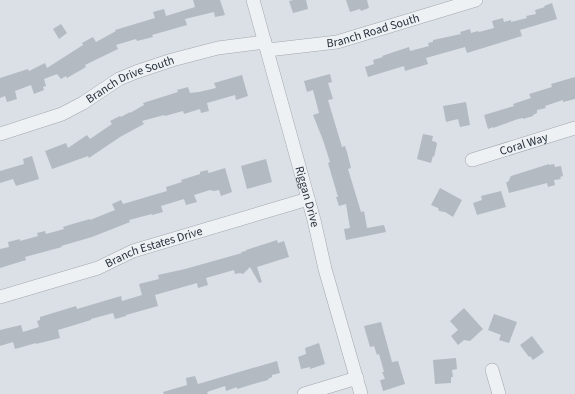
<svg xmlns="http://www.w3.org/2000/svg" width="575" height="394" font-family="'Source Sans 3',sans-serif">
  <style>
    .building { fill: #b3bac2 }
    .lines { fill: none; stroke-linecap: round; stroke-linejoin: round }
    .minor-casing { stroke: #a1a7af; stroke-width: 14 }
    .minor { stroke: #eef1f4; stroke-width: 13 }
    .labels { text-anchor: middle; stroke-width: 3; stroke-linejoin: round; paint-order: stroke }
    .street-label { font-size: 12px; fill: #262f3b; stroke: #eaeff4 }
  </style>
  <rect width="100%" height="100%" fill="#dbe0e6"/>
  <path class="building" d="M193 0H220L225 15 215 17 214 12 185 19 187 25 152 35 153 37 137 41 136 39 116 45 118 49 85 65 86 67 67 78 66 76 61 79 57 74 44 79 46 86 43 87 44 90 34 94 31 85 15 91 17 99 7 102 5 96 0 98V78L28 69 29 71 45 63 47 68 83 45 82 43 93 37 96 42 116 31 115 30 155 18 153 12 164 9 166 16 195 7Z
    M294 0H306L308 9 293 13 289 1Z
    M346 0H367L369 8 361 11 360 9 350 12Z
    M552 3 557 19 520 30 522 36 467 53 465 47 426 58 428 64 405 71 404 66 368 77 365 67 374 64 373 60 383 57 382 56 409 47 410 51 429 46 428 43 433 42V40L461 34 460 32 470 29 471 33 478 31 479 32 494 28 492 21 503 18 504 22 511 20V22L527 18 526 16 536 14 535 10 545 7 544 6Z
    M61 24 67 33 59 39 53 29Z
    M330 74 332 82 328 83 333 99 328 100 342 147 345 146 347 152 351 168 348 169 361 212 364 211 367 228 384 225 386 232 346 240 344 229 350 228 346 204 339 206 336 197H338L328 163 330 162 323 140 313 115 319 113 313 90 307 92 304 81Z
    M242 75 248 96 236 100 235 95 207 103 209 111 201 113 200 109 184 114 183 111 165 116 164 115 142 121 144 124 120 137 89 158 88 156 52 169 45 151 66 143 68 148 87 135 90 139 112 124 110 121 120 116 121 117 130 112V113L144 105 143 103 178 92 177 90 188 87 190 93 199 92 216 88 214 83Z
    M575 77V99L563 102V100L545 106 546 108 537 110V113L533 115V116L523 119V118L518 119 493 128V127L488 129 484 115 514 106 513 104 531 98 529 94 552 87 551 84Z
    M466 102 470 125 460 127 458 119 446 122 443 106Z
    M423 134 433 136 432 141 436 142 437 144 434 157 433 156 431 163 417 159Z
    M32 156 39 179 16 186 13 179 0 183V171L24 164 23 159Z
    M266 159 272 182 247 189 241 166Z
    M549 164V165L554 164 555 167 561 166 563 176 560 177 561 179 554 180 555 185 548 187 547 183 509 193 506 182H508L511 176Z
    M225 168 232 192 221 196 219 190 214 191 210 190 194 195 197 202 186 205 184 199 161 206 163 212 152 215V214L129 220 130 222 92 237 61 246 62 247 25 257 26 260 0 268V249L9 247 8 242 20 239V241L38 236 37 233 45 231 46 234 64 229 63 227 69 225 90 219V220L115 210 112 204 121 200 123 204 167 191 166 187 182 182 181 180 200 174V172L207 170 209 173Z
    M440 188 462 200 453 217 445 212 439 211 438 208 431 205Z
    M501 191 506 207 477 215 473 203 482 200 481 196Z
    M277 240 278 243 284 241 289 257 257 267 262 282 259 283 250 267 243 274 240 273 235 274 234 270 206 278 208 285 198 288 197 283 155 295 158 306 126 315V316L115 319 113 313 91 319V320L58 330 60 338 36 344V343L15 349 13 342 0 346V330L21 325 23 332 39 327 37 321 40 320V317L76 306 77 309 121 296 122 301 142 295 139 284 159 279 158 275 185 269 242 253 241 252 246 251V250Z
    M464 308 483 329 470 341 464 340 458 345 451 336 458 330 450 321Z
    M494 314 517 322 509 343 499 340 501 335 488 330Z
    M381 322 392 362 398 361 405 384 383 391 380 380 385 379 382 372H384L379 354 377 355 374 346 370 347 364 326Z
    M532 336 544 352 533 360 530 356 529 357 520 345Z
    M319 343 325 364 310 369V367L301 369 298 357 306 354 305 348Z
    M456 358 457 369 452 370 453 377H451V383L435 384 433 360Z
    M277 361 280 373 272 375V377L268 379V380L257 383 237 389V387L226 391 225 386 207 392 208 394H164L163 392 187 385 186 378 195 376 198 384Z"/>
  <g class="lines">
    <defs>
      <g id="minor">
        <path id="s1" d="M253 0 314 220 325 269 361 394"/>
        <path id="s2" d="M268 50 337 42 476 0"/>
        <path id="s3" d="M0 134 62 114 83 103 119 79 136 72 172 60 218 48 265 42"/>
        <path id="s4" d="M472 160 575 128"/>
        <path id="s5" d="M0 297 98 268 133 251 308 199"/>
        <path d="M492 370 499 394"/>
        <path d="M304 394 357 378"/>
      </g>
    </defs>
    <use href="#minor" class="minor-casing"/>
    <use href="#minor" class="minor"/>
  </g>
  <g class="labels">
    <g class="street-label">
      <text dy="4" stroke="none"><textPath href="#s2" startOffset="107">Branch Road South</textPath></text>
      <text dy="4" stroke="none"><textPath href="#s3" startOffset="142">Branch Drive South</textPath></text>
      <text dy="4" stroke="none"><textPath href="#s4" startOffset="54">Coral Way</textPath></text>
      <text dy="4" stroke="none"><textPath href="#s1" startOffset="204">Riggan Drive</textPath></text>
      <text dy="4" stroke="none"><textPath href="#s5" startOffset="162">Branch Estates Drive</textPath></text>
    </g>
  </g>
</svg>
